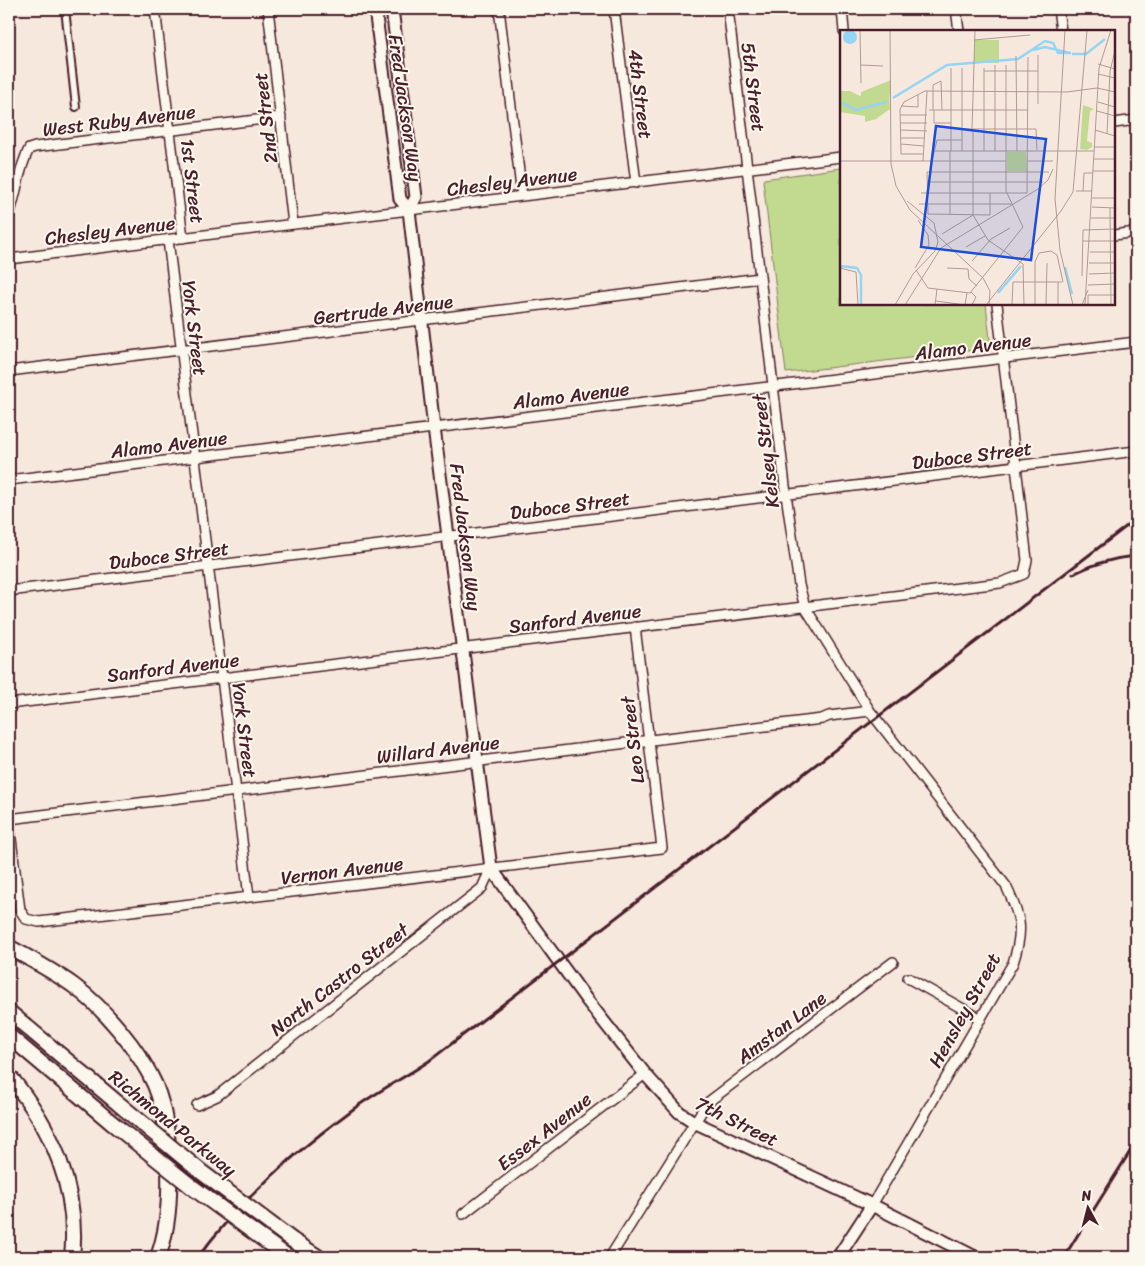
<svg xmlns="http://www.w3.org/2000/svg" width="1145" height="1266" font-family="Sriracha,sans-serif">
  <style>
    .park { fill: #c2d990; stroke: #867c5e }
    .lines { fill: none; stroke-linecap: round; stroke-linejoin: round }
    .pedestrian-casing { stroke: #4a1f2b; stroke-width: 10 }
    .minor-casing { stroke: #4a1f2b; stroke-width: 12 }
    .tertiary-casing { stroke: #4a1f2b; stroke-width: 15 }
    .primary-casing { stroke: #4a1f2b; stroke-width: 18 }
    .trunk-casing { stroke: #4a1f2b; stroke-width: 18 }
    .pedestrian { stroke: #fbf7ec; stroke-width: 6 }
    .minor { stroke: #fbf7ec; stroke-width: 9 }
    .tertiary { stroke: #fbf7ec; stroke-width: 11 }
    .primary { stroke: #fbf7ec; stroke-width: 14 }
    .trunk { stroke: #fbf7ec; stroke-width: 14 }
    .rail { stroke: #4a1f2b; stroke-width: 3 }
    .trunk-bridge-casing { stroke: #4a1f2b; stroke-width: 18; stroke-linecap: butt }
    .trunk-bridge { stroke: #fbf7ec; stroke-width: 14 }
    .labels { text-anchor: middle; stroke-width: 4; stroke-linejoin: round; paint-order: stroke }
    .street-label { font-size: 19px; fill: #4a1f2b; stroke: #fbf7ec }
    .inset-river { fill: none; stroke: #94d5f5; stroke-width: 2.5 }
    .inset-road { fill: none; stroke: #b29896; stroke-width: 1 }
    .view { fill: #1d4ed8; fill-opacity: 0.15; stroke: #1d4ed8; stroke-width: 2.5 }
    .inset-edge { fill: none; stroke: #4a1f2b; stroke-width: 2.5 }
  </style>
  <rect width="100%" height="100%" fill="#f7e8dd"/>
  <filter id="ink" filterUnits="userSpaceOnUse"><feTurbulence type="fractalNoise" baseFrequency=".02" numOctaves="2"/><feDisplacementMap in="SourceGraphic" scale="10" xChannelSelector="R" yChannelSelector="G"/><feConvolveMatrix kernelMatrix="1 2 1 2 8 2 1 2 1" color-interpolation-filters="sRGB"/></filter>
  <g filter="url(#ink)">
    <path class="park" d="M841 168V304H986L991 348 786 373 763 181 764 179Z"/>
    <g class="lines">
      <defs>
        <path id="pedestrian" d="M65 9 76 107"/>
        <path id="minor" d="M155 9 183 238
          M268 9 293 224
          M499 9 522 196
          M614 9 636 183
          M728 9 786 494 799 585 805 607 870 711 1006 886C1021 918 1024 929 1013 963L872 1205
          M842 9 844 31
          M956 9 959 31
          M1058 9 1061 31
          M1114 123 1136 120
          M9 215C17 193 18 170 29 149L35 147 281 117
          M1114 235 1136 232
          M168 240 249 897
          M9 259 841 157
          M9 371 760 278
          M9 480 1136 342
          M9 591 1136 451
          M9 704 1000 583 1024 574 1027 560 997 304
          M9 819 822 719 829 716 870 711
          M9 823 20 910 26 919 39 922 662 848 635 627
          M908 978 981 1019
          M197 1105 217 1096 482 888 491 868
          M463 1214 645 1074
          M610 1257 707 1103 893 962"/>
        <path id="tertiary" d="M375 9 400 199 409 210 434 428 491 868 586 999 645 1074 679 1112 694 1122 872 1205 975 1257
          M392 9 416 197 409 210
          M838 1257 872 1205"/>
        <path id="primary" d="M9 947C30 959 53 971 74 986 104 1008 140 1051 155 1085 166 1112 169 1143 169 1171 170 1200 168 1230 158 1257
          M9 1076C52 1127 79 1189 72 1257"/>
        <path id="trunk" d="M9 1012 120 1105
          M9 1036 112 1123
          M292 1240 318 1257"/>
      </defs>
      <use href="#pedestrian" class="pedestrian-casing"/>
      <use href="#minor" class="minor-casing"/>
      <use href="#tertiary" class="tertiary-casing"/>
      <use href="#primary" class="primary-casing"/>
      <use href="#trunk" class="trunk-casing"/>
      <use href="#pedestrian" class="pedestrian"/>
      <use href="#minor" class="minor"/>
      <use href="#tertiary" class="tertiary"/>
      <use href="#primary" class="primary"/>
      <use href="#trunk" class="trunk"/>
      <path class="rail" d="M1073 574C1093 564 1114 558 1136 556
        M198 1257C240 1201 295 1152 352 1110 376 1092 404 1078 429 1061L1136 519
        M1064 1257 1136 1142"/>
      <defs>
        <path id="trunk-bridge" d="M120 1105 200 1171 292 1240
          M112 1123 192 1187 286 1256"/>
      </defs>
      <use href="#trunk-bridge" class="trunk-bridge-casing"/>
      <use href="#trunk-bridge" class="trunk-bridge"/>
    </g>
  </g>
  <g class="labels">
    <g class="street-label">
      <text transform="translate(754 87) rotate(83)" y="7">5th Street</text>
      <text transform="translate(641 94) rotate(83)" y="7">4th Street</text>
      <text transform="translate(406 108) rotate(82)" y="7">Fred Jackson Way</text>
      <text transform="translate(265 118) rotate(-97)" y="7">2nd Street</text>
      <text transform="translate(119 120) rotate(-7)" y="7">West Ruby Avenue</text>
      <text transform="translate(193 181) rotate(83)" y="7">1st Street</text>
      <text transform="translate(512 181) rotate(-7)" y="7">Chesley Avenue</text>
      <text transform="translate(110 230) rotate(-7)" y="7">Chesley Avenue</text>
      <text transform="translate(383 309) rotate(-7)" y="7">Gertrude Avenue</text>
      <text transform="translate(195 328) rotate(83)" y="7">York Street</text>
      <text transform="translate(973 346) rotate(-7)" y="7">Alamo Avenue</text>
      <text transform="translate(571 395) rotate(-7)" y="7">Alamo Avenue</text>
      <text transform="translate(169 444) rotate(-7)" y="7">Alamo Avenue</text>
      <text transform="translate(765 451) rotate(-97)" y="7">Kelsey Street</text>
      <text transform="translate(972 455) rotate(-7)" y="7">Duboce Street</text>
      <text transform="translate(570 505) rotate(-7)" y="7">Duboce Street</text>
      <text transform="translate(466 537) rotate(83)" y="7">Fred Jackson Way</text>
      <text transform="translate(169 555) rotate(-7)" y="7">Duboce Street</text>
      <text transform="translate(575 618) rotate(-7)" y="7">Sanford Avenue</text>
      <text transform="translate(173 667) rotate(-7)" y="7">Sanford Avenue</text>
      <text transform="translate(245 730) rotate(83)" y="7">York Street</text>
      <text transform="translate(632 740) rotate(-97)" y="7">Leo Street</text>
      <text transform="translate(438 749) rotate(-7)" y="7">Willard Avenue</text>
      <text transform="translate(342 870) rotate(-7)" y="7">Vernon Avenue</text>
      <text transform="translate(339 979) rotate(-38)" y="7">North Castro Street</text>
      <text transform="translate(964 1010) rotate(-61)" y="7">Hensley Street</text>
      <text transform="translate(781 1027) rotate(-37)" y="7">Amstan Lane</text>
      <text transform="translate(737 1121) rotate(26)" y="7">7th Street</text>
      <text transform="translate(173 1123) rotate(39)" y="7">Richmond Parkway</text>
      <text transform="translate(544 1131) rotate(-38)" y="7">Essex Avenue</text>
    </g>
  </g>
  <g transform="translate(840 30)">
    <rect width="275" height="275" fill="#f7e8dd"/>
    <path d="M49 57 50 79 36 89 25 92V86L0 82V61H10L20 66Z" fill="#c2d990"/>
    <path d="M134 10H159V33H134ZM51 50V64L42 66 45 73 21 80V62ZM243 75 254 79 250 81 247 111 252 113V117L247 120 240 119ZM167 122H186L187 141H167Z" fill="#c2d990"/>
    <path d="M3 7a7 7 0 1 1 14 0a7 7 0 1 1-14 0Z" fill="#94d5f5"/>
    <path class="inset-river" d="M193 20 205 17 230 23M232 24H246L265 9M53 68 107 35 178 29 205 11 213 13 218 23H231M0 72 16 80 47 72M0 236 17 238 21 245V275M225 237 232 264M158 263 181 236"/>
    <path class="inset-road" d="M20 0 21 53M50 0 51 134 56 156 70 180 143 248 150 261 149 275M225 0 215 169 220 220 233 275M134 10 190 5M176 26 177 121M258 34 275 39M21 35 43 36M155 35V121M122 38V121M144 41H198M258 44 275 48M258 72 275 77M198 74V25M61 76 78 77V65M89 80H187M93 80V55L101 51 102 80M94 80V93H111M257 81 275 86M60 85H87M60 93H87M122 99H196L197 120M132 99 135 0M133 99V185L148 210 183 234 184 275M60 100 87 101M255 100 275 106M267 104 270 41 275 21M61 108H85M61 114 84 116M254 117H275M93 121H254M110 121V184M111 121V38M144 121V38M83 124H61L60 79 64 72 85 61 227 62 257 58 275 62M254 129H275M1 131H166M83 131 87 61M92 131 97 110H122M188 131H213M253 141H275M87 152H203M236 161H252M243 161 244 143H253M81 163H187L188 27M150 163V185L88 184 87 142H209M252 168H275M79 174H171M252 177 275 178M270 178 271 275M251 188H275M102 204 133 185M243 211H275M126 217 145 206M250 222H275M132 231 151 209 170 198M249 233H275M0 238 16 242 18 275M75 238 89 215 88 205 78 190M107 238 128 239 129 249 137 256M76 240 88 258 130 263 183 197 166 161V35M249 244 275 243M242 246 243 200 275 199M248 255 275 254M131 262 136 267 132 275M96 271 125 275 127 263M55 275 73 244 95 221 98 212 94 193 67 171M65 275 101 218 198 159 208 150 213 139M95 275 97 259M146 275 221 181 233 162 247 0M172 275 173 252H222M195 275V232L199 223 211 221 217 225 223 252M206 275 207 233M218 275V252M242 275 248 260M245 275 259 38 271 0M248 275V265H275"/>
    <path class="view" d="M96 96 206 109 191 230 81 217Z"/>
    <rect width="275" height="275" class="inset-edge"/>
  </g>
  <rect width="1145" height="1266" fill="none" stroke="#fbf7ec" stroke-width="30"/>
  <rect x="15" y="15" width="1115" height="1236" fill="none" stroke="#4a1f2b" stroke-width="2" filter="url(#ink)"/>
  <g transform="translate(1088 1208) rotate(353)" stroke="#fbf7ec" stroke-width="4" paint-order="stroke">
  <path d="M0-4L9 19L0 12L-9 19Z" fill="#4a1f2b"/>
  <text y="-8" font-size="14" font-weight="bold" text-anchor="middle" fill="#4a1f2b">N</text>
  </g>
</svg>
